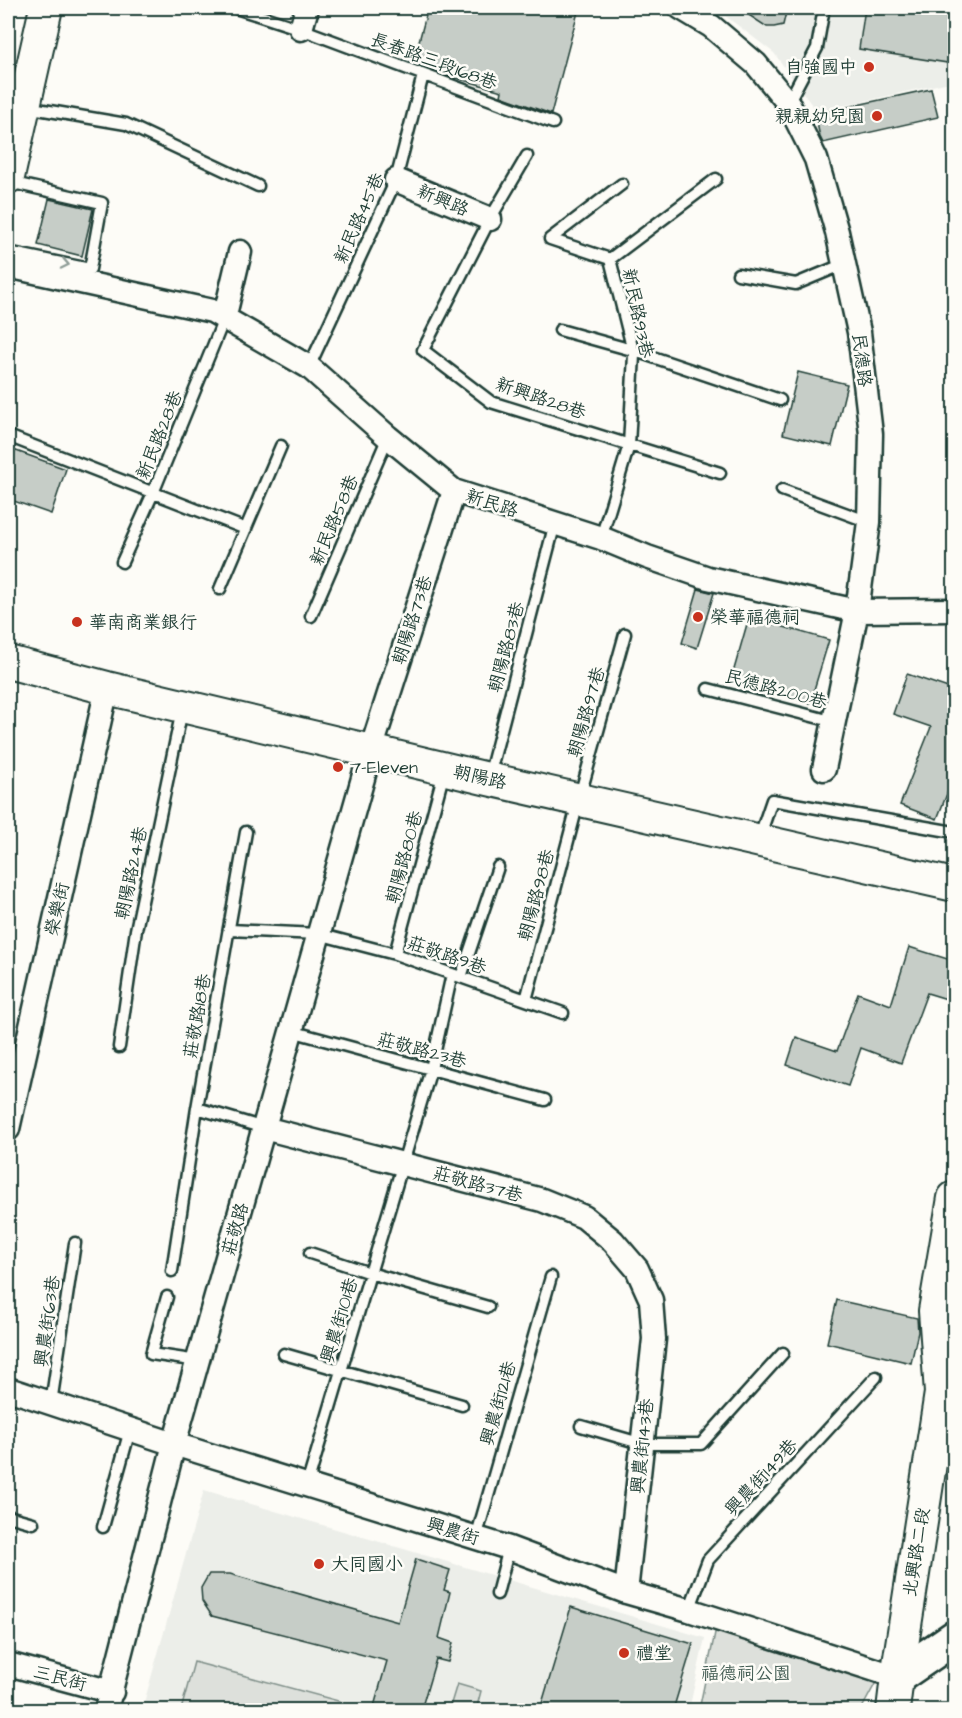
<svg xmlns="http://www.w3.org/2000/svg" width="962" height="1718" font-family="'Architects Daughter','LXGW WenKai TC',sans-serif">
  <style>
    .built { fill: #eceee9 }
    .green { fill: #dde0db; stroke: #7e8e88; stroke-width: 1.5 }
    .building { fill: #c6cdc7; stroke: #1f3d34; stroke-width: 1.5 }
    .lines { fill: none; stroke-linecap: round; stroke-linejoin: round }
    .lane-casing { stroke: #1f3d34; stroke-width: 15 }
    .street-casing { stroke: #1f3d34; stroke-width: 27 }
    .secondary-casing { stroke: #1f3d34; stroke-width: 36 }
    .highway-casing { stroke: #1f3d34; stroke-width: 38 }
    .lane { stroke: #fdfcf7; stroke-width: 10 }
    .street { stroke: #fdfcf7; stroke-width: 22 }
    .secondary { stroke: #fdfcf7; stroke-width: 32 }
    .highway { stroke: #fdfcf7; stroke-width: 33 }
    .oneway { stroke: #8e9c96 }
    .poi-dot { fill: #c8321e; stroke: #fdfcf7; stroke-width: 2 }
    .labels { text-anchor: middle; stroke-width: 5; stroke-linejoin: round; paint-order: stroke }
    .street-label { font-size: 18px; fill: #1f3d34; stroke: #fdfcf7 }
    .poi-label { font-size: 18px; fill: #1f3d34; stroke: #fdfcf7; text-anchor: start }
    .park-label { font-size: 18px; fill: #455e55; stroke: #fdfcf7 }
  </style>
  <rect width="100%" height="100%" fill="#fdfcf7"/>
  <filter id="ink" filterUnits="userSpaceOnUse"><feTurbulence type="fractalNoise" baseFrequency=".0167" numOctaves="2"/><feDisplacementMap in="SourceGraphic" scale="12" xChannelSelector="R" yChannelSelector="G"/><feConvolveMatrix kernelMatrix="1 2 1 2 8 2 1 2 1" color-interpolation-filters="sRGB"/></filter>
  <g filter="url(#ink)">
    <path class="built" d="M715 8H954V81L817 112 774 53Z
      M204 1490 705 1638 689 1710H142Z"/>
    <path class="green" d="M716 1628 882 1671 861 1710H699Z
      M194 1662 342 1702 340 1710H181Z
      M457 1684 481 1691 476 1710H449Z"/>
    <path class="building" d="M428 8H579L551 114 501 96 502 91 449 76 413 63Z
      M738 8H787L783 25 774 27H767Z
      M865 8H954V64L859 49Z
      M931 89 938 117 823 143 820 137 815 114Z
      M49 199 93 209 82 256 38 245Z
      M798 372 847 384 832 446 783 434Z
      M8 448 66 469 51 514 8 499Z
      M698 589 714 593 697 648 682 643Z
      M749 617 829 640 810 703 731 680Z
      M907 674 954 690V776L937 819 900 805 931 727 893 714Z
      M909 947 954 961V984L950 1000 927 993 901 1063 861 1048 848 1086 787 1065 796 1037 837 1051 858 993 891 1005Z
      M837 1300 917 1318 918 1332 911 1363 827 1343Z
      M416 1559 450 1570 444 1590 450 1592 439 1638 453 1643 448 1662 436 1659 421 1710H373L387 1661 212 1616 202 1601 201 1588 209 1574H230L398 1622Z
      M571 1607 693 1644 673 1710H540Z"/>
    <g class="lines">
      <defs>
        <path id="lane" d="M236 8 301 29 553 123
          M788 103 817 48 824 8
          M26 107 126 124 258 186
          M527 156 490 219 423 350 491 402 720 473
          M8 252 90 269 102 203 9 182
          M610 259 550 239 622 184
          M738 274 796 284 844 264
          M560 330 632 350 780 400
          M309 367 396 180 423 75
          M8 436 246 529
          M782 490 869 522
          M601 538 629 445 634 355 610 259 716 179
          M122 562 153 493 224 319
          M220 589 281 446
          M311 616 388 437
          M708 689 835 722
          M489 776 555 523
          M759 838 772 800 954 832
          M229 930 318 934 395 954 563 1013
          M395 954 444 772
          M461 977 498 867
          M526 1000 579 799 625 634
          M291 1031 545 1100
          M119 1047 136 930 182 710
          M197 1108 264 1128
          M310 1253 370 1273 488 1307
          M172 1271 197 1108 246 832
          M167 1297 151 1354 198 1361
          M284 1354 462 1405
          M51 1403 75 1243
          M581 1426 643 1444H701L783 1353
          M307 1485 431 1069 452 974
          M8 1516 33 1523
          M103 1527 130 1430
          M476 1538 551 1277
          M497 1594 509 1548
          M689 1610 708 1560 876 1377"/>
        <path id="street" d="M681 8 711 26 756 64 788 103 816 159 837 232 859 332 871 434 869 522 857 611 824 769
          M301 29 307 8
          M396 180 490 219
          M8 266 212 311 309 367 388 437 454 491 601 538 647 557 708 578 857 611 954 610
          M224 319 240 252
          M264 1128 542 1200 584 1217 613 1241 637 1269 651 1300 654 1339 626 1592
          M8 1129 107 688
          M8 1389 174 1444 509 1548 626 1592 689 1610 897 1677
          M8 1664 112 1692
          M106 1710 174 1444 371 750 454 491"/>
        <path id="secondary" d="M8 177 46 8
          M8 662 107 688 488 779 954 885
          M893 1710 897 1677 941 1393 935 1311 954 1198"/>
        <path id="highway" d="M897 1677 954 1638"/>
      </defs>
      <use href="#lane" class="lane-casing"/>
      <use href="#street" class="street-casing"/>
      <use href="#secondary" class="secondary-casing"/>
      <use href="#highway" class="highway-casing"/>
      <use href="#lane" class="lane"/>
      <use href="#street" class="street"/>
      <use href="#secondary" class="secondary"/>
      <use href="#highway" class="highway"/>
    </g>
    <defs><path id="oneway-chevron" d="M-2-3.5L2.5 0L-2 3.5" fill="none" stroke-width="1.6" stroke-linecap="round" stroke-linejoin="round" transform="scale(1.5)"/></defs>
    <use class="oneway" href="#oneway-chevron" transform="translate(65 264) rotate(12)"/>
  </g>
  <g class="poi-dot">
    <circle cx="869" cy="67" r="6"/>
    <circle cx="877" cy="116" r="6"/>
    <circle cx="698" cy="617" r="6"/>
    <circle cx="77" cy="622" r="6"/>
    <circle cx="338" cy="767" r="6"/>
    <circle cx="319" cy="1564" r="6"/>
    <circle cx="624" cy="1653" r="6"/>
  </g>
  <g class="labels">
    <g class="street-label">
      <text transform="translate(434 61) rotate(20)" y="6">長春路三段168巷</text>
      <text transform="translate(443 200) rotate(23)" y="6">新興路</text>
      <text transform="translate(359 218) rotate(-66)" y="6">新民路45巷</text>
      <text transform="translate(638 313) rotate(78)" y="6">新民路93巷</text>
      <text transform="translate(862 360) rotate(83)" y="6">民德路</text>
      <text transform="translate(541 398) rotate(19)" y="6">新興路28巷</text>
      <text transform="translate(159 435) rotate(-68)" y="6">新民路28巷</text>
      <text transform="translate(492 503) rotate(18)" y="6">新民路</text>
      <text transform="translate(334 520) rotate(-67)" y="6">新民路58巷</text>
      <text transform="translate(412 620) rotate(-72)" y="6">朝陽路73巷</text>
      <text transform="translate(506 647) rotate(-75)" y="6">朝陽路83巷</text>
      <text transform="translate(776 689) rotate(15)" y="6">民德路200巷</text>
      <text transform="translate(586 712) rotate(-74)" y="6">朝陽路97巷</text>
      <text transform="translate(480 777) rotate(13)" y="6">朝陽路</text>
      <text transform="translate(404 857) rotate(-75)" y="6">朝陽路80巷</text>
      <text transform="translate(131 873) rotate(-78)" y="6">朝陽路24巷</text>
      <text transform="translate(536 895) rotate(-75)" y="6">朝陽路98巷</text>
      <text transform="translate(57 909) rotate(-77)" y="6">榮樂街</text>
      <text transform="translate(447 955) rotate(19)" y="6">莊敬路9巷</text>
      <text transform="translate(197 1016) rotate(-80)" y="6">莊敬路18巷</text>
      <text transform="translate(422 1050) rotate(15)" y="6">莊敬路23巷</text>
      <text transform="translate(478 1184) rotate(15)" y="6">莊敬路37巷</text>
      <text transform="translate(235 1229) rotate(-74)" y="6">莊敬路</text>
      <text transform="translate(339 1320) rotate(-73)" y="6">興農街101巷</text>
      <text transform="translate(47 1321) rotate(-82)" y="6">興農街63巷</text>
      <text transform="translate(498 1403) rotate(-74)" y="6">興農街121巷</text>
      <text transform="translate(642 1446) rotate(-84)" y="6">興農街143巷</text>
      <text transform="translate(761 1477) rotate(-47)" y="6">興農街149巷</text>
      <text transform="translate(453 1531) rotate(17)" y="6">興農街</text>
      <text transform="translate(916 1552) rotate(-81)" y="6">北興路二段</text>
      <text transform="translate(60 1678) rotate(15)" y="6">三民街</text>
    </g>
    <g class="poi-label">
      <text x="857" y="73" text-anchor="end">自強國中</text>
      <text x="865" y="122" text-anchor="end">親親幼兒園</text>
      <text x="710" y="623">榮華福德祠</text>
      <text x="89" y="628">華南商業銀行</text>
      <text x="350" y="773">7-Eleven</text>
      <text x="331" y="1570">大同國小</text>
      <text x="636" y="1659">禮堂</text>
    </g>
    <g class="park-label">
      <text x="746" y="1679">福德祠公園</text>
    </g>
  </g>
  <rect width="962" height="1718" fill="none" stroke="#fdfcf7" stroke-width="30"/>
  <rect x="15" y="15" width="932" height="1688" fill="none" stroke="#1f3d34" stroke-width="2" filter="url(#ink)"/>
</svg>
